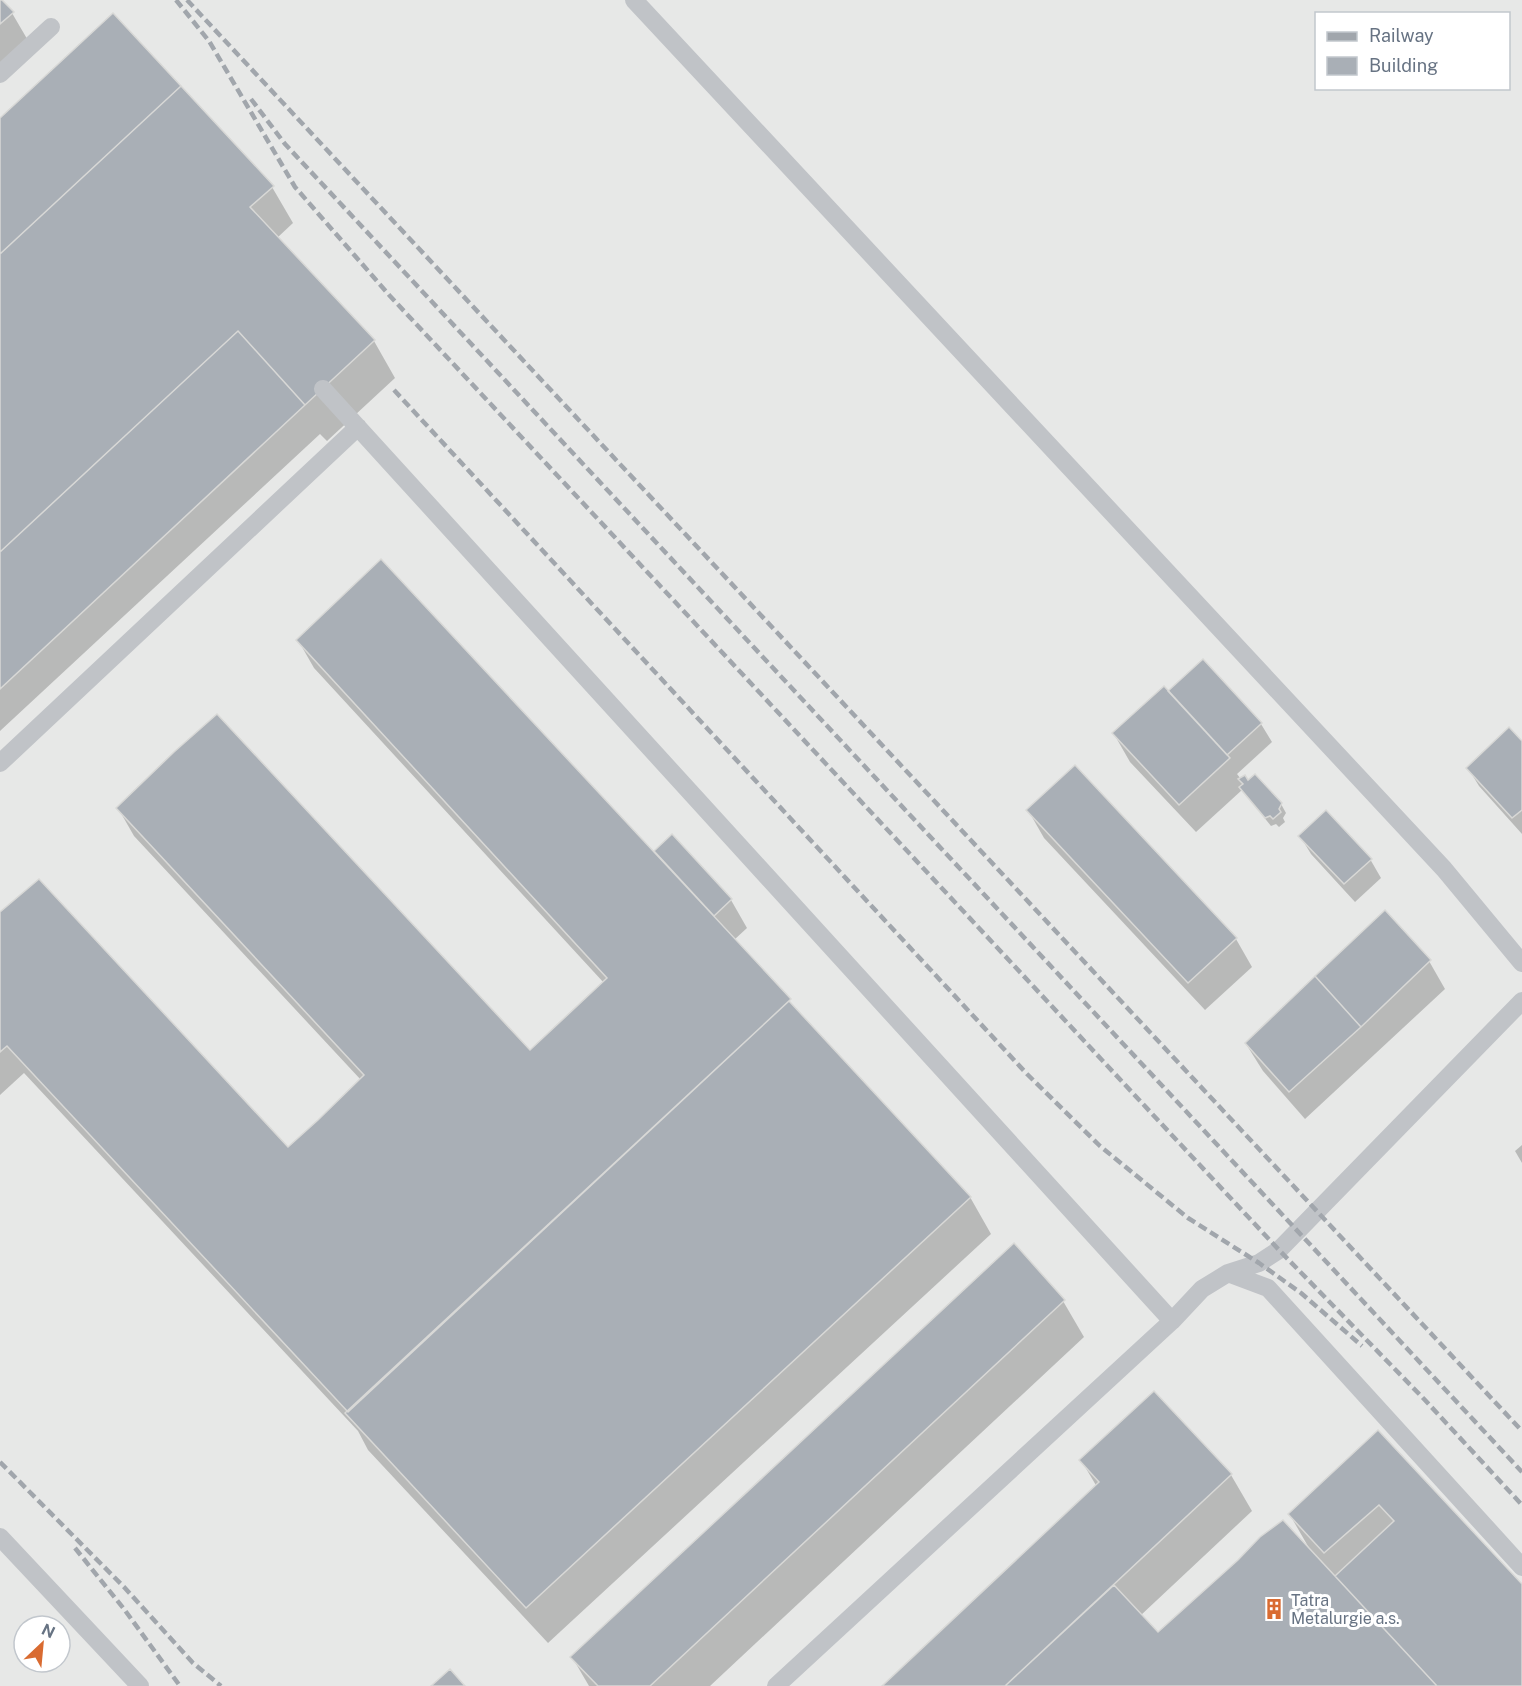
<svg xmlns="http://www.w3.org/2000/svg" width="1522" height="1686" font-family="'Public Sans',sans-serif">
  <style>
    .built { fill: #e7e8e7; fill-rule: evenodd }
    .shadow { fill: #0003 }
    .building { fill: #a9afb6; stroke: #d8d8d6; stroke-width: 1.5 }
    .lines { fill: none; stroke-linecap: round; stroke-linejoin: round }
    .service { stroke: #c0c3c7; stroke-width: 18 }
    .rail { stroke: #a1a6ac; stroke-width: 4.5; stroke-dasharray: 9 4.5; stroke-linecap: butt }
    .labels { text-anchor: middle; stroke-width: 6; stroke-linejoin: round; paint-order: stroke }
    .poi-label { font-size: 16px; fill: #677383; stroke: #fff; text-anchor: start }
  </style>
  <rect width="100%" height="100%" fill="#f6f6f3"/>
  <path class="built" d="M0 0H1522V1686H0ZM1316 14H1508V88H1316ZM24 1626H60V1662H24Z"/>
  <path class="shadow" d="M0 0 12 13 33 49 0 80Z
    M0 120 272 187 293 223 277 238 374 341 395 378 327 441 320 434 0 731Z
    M298 640 654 853 672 836 731 900 747 928 734 940 789 1000 795 1010 970 1197 991 1234 548 1643 368 1450 358 1431 24 1073 0 1095V914L288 1149 361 1080 134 836 118 808 530 1052 604 983 314 668Z
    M1168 693 1261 724 1272 742 1237 774 1241 779 1281 804 1286 813 1283 818 1285 822 1279 827 1276 824 1271 826 1242 790 1196 832 1130 762 1114 734Z
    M1522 743V834L1479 786 1468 768Z
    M1075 767 1236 939 1252 967 1205 1010 1044 838 1028 810Z
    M1300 836 1370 859 1381 878 1355 902 1311 854Z
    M1429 961 1445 989 1305 1119 1263 1071 1246 1044Z
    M1522 1145V1163L1515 1151Z
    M1063 1301 1084 1337 710 1686H589L572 1657Z
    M1378 1432 1522 1587V1686H884L1097 1487 1081 1460 1231 1475 1252 1511 1140 1616 1158 1634 1309 1548 1290 1515Z"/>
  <path class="building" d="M0 0H2L14 12 0 24Z
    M113 13 181 86 0 254V118Z
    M181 86 274 186 250 207 375 340 305 405 238 331 0 552V254Z
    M238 331 305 405 0 689V552Z
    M381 559 791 999 348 1412 7 1046 0 1052V912L39 879 288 1147 318 1120 364 1075 116 808 174 752 217 714 530 1050 607 978 296 640Z
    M1203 659 1262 723 1227 755 1168 691Z
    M1164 686 1230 758 1179 805 1112 733Z
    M1509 727 1522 741V810L1512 818 1466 768Z
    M1075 765 1237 938 1188 983 1026 810Z
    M1255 774 1282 803 1279 809 1281 812 1273 819 1270 816 1265 818 1239 787 1243 784 1238 779 1245 775 1248 780Z
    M1326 810 1372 859 1344 884 1298 836Z
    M672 834 732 899 714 916 654 851Z
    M1385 910 1431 960 1361 1027 1315 976Z
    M1315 976 1361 1027 1289 1092 1245 1043Z
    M789 1001 971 1197 526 1608 345 1413Z
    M1014 1243 1065 1300 650 1686H598L570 1657Z
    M1154 1391 1232 1474 1005 1686H882L1099 1482 1079 1460Z
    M1378 1430 1522 1584V1686H1437L1335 1576 1394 1521 1379 1505 1324 1553 1288 1514Z
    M1283 1520 1437 1686H1005L1114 1585 1158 1632 1238 1560 1260 1537Z
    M450 1669 465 1686H431Z"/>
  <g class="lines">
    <path class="service" d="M634 0 1444 869 1522 963
      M0 74 51 27
      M323 389 1172 1321
      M0 763 358 427
      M1228 1273 1268 1288 1522 1567
      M0 1537 140 1686
      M776 1686 1172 1321 1202 1289 1228 1273 1259 1263 1279 1250 1522 1001"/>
    <path class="rail" d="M176 0 209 41 295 187 390 296 1279 1250 1424 1399 1522 1505
      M187 0 1522 1431
      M251 99 285 144 1522 1472
      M394 390 1027 1074 1100 1146 1188 1218 1259 1263 1301 1293 1362 1346
      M0 1462 124 1587 193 1663 221 1686
      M75 1548 124 1609 180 1686"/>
  </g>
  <defs>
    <symbol id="building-bare" viewBox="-9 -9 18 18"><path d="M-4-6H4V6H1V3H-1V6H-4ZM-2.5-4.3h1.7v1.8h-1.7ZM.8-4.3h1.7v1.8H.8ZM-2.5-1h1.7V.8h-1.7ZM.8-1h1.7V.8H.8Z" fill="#d96b31" stroke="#fff" stroke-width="2.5" paint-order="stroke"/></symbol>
  </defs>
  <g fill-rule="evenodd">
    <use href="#building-bare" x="1259" y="1594" width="30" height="30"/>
  </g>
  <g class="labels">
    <g class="poi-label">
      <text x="1291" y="1606">Tatra<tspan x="1291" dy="18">Metalurgie a.s.</tspan></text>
    </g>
  </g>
  <rect x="1315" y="12" width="195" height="78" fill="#ffffff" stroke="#c2c7cd" stroke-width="1.5"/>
  <rect x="1327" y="32" width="30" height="9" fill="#a1a6ac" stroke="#c2c7cd" stroke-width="1.5"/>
  <text x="1369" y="42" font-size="18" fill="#677383">Railway</text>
  <rect x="1327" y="57" width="30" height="18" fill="#a9afb6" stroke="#c2c7cd" stroke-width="1.5"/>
  <text x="1369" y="72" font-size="18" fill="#677383">Building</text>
  <g transform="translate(42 1644) rotate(26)"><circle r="28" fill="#ffffff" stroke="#c2c7cd" stroke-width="1.5"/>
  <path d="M0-4.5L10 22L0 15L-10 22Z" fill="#d96b31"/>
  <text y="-9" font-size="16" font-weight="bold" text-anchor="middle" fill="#677383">N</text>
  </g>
</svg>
